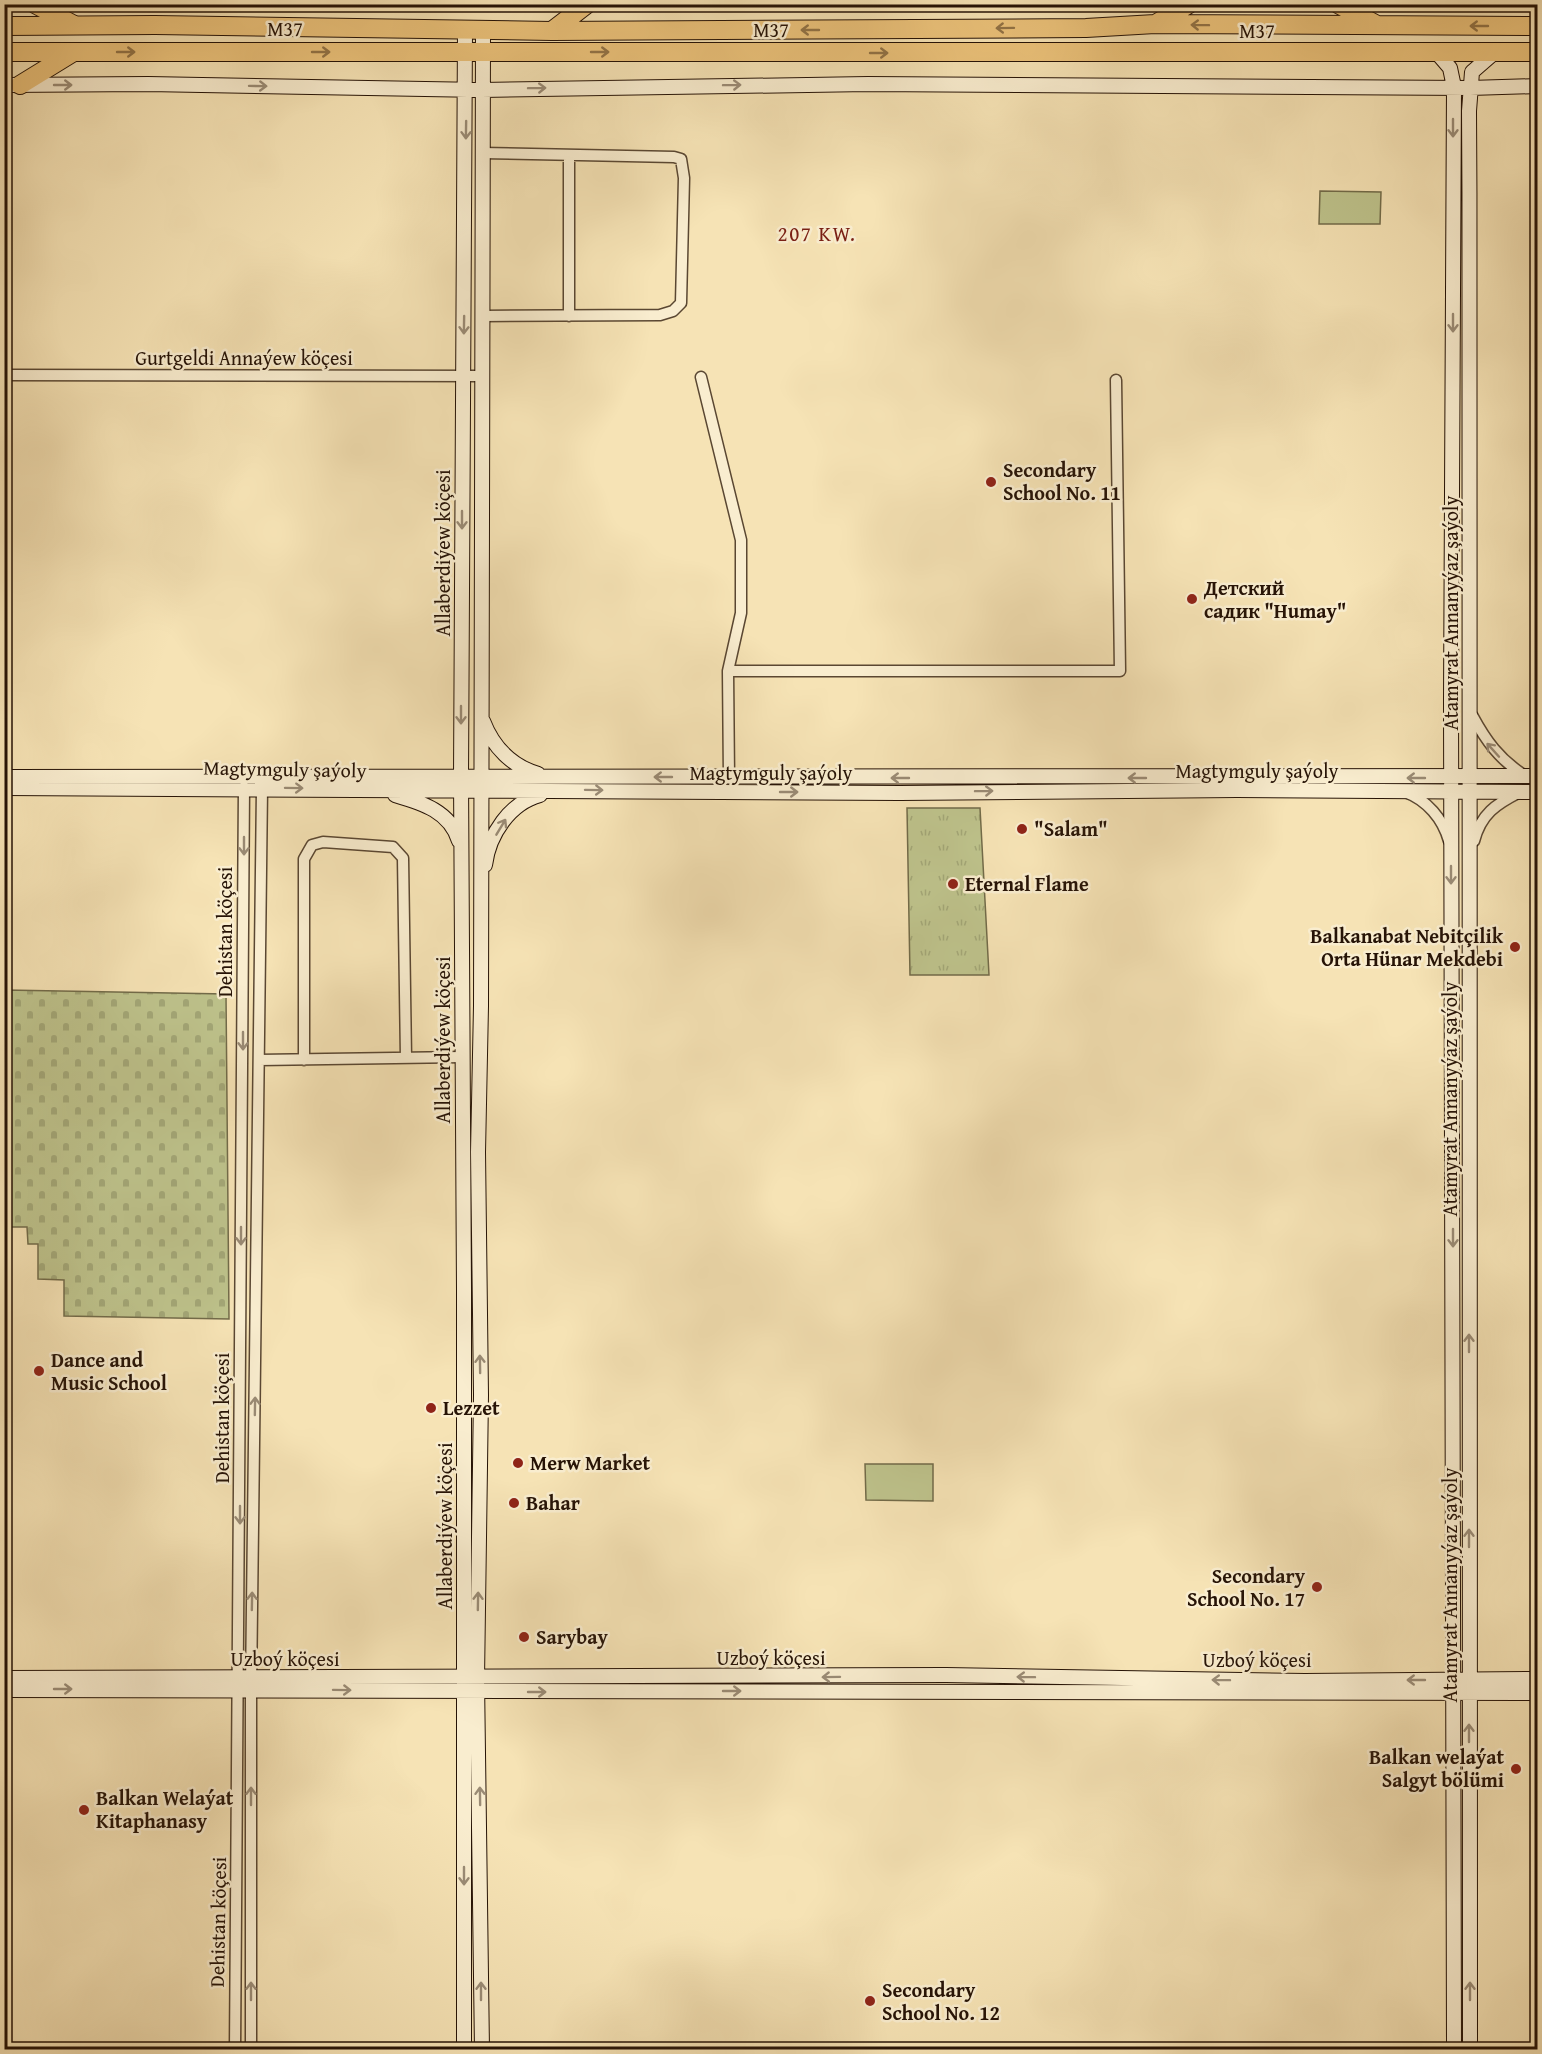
<svg xmlns="http://www.w3.org/2000/svg" width="1542" height="2054" font-family="'Gentium Book Plus',serif">
  <style>
    .cemetery { fill: url(#cemetery-stones); stroke: #726b49; stroke-width: 1.5 }
    .park { fill: url(#park-tufts); stroke: #726b49; stroke-width: 1.5 }
    .garden { fill: #bec38c; stroke: #726b49; stroke-width: 1.5 }
    .lines { fill: none; stroke-linecap: round; stroke-linejoin: round }
    .street-casing { stroke: #5a4732; stroke-width: 13 }
    .secondary-casing { stroke: #261306; stroke-width: 16 }
    .highway-casing { stroke: #261306; stroke-width: 20 }
    .street { stroke: #f9edcf; stroke-width: 10 }
    .secondary { stroke: #f9edcf; stroke-width: 14 }
    .highway { stroke: #ebc27a; stroke-width: 18 }
    .oneway { stroke: #927346 }
    .oneway2 { stroke: #9a8b75 }
    .poi-dot { fill: #8f2418; stroke: #f9edcf; stroke-width: 2 }
    .labels { text-anchor: middle; stroke-width: 5; stroke-linejoin: round; paint-order: stroke }
    .street-label { font-size: 20px; fill: #261306; stroke: #f9edcf }
    .poi-label { font-size: 20px; font-weight: bold; fill: #261306; stroke: #f9edcf; text-anchor: start }
    .neighbourhood-label { font-size: 21px; letter-spacing: 1.5px; fill: #7a1f14; stroke: #f9edcf }
  </style>
  <defs>
    <pattern id="cemetery-stones" width="16" height="16" patternUnits="userSpaceOnUse" patternTransform="scale(1.5)"><rect width="16" height="16" fill="#bec38c"/><path d="M2 7V4a2 2 0 0 1 4 0v3zM10 15v-3a2 2 0 0 1 4 0v3z" fill="#a3a777"/></pattern>
    <pattern id="park-tufts" width="24" height="20" patternUnits="userSpaceOnUse" patternTransform="scale(1.5)"><rect width="24" height="20" fill="#bec38c"/><path d="M3 7l-1-3M5 7V3M7 7l1-3M15 17l-1-3M17 17v-4M19 17l1-3" fill="none" stroke="#a3a777"/></pattern>
  </defs>
  <rect width="100%" height="100%" fill="#f6e3b5"/>
  <filter id="stains"><feTurbulence type="fractalNoise" baseFrequency=".00333" numOctaves="4"/><feColorMatrix values="0 0 0 0 .2 0 0 0 0 .09 0 0 0 0 .02 0 0 0 .5 -.17"/></filter>
  <radialGradient id="worn" r=".72"><stop offset=".6" stop-color="#630" stop-opacity="0"/><stop offset="1" stop-color="#630" stop-opacity=".3"/></radialGradient>
  <path class="cemetery" d="M5 990 226 994 229 1319 64 1316V1280L38 1279V1244H28L27 1227H5Z"/>
  <path class="park" d="M907 808H980L989 975H910Z"/>
  <path class="garden" d="M1320 191 1381 192 1380 224H1319Z
    M865 1464H933V1501L866 1500Z"/>
  <g class="lines">
    <defs>
      <path id="street" d="M482 153 674 157 681 159 684 178 681 303 673 311 660 315 483 316
        M569 316V155
        M4 375 483 376
        M701 377 741 540V613L728 671 729 778
        M728 671H1120L1116 380
        M1472 715C1486 741 1499 759 1525 776
        M1405 792C1427 800 1443 819 1449 841
        M1474 841C1481 814 1496 804 1520 792
        M259 1060 462 1057
        M304 1060V859L312 845 323 842 393 847 403 858 406 1058
        M235 2050 244 787
        M251 2050V1689L262 788"/>
      <path id="secondary" d="M1438 54 1450 68 1454 87 1451 701 1454 2050
        M4 85 148 84 482 90 868 84 1470 88 1538 86
        M483 721C493 747 512 766 538 774
        M4 777 1538 776
        M4 788 900 793 1237 790 1538 792
        M395 795C422 803 450 811 459 841
        M485 865C489 834 510 803 540 795
        M4 1678 946 1675 1305 1681 1538 1679
        M4 1690 1538 1693
        M464 2050V1291L461 777 465 30
        M482 2050 477 1679 481 1395 478 1152 481 1006 483 31
        M1470 2050C1468 1403 1473 757 1469 111L1472 72 1495 52"/>
      <path id="highway" d="M35 4 74 25
        M1338 4 1377 25
        M1157 23 1189 4
        M4 26 155 25 552 31 1086 28 1155 24 1538 26
        M552 31 587 4
        M4 52H1538
        M20 85 72 53"/>
    </defs>
    <use href="#street" class="street-casing"/>
    <use href="#secondary" class="secondary-casing"/>
    <use href="#highway" class="highway-casing"/>
    <use href="#street" class="street"/>
    <use href="#secondary" class="secondary"/>
    <use href="#highway" class="highway"/>
  </g>
  <defs><path id="oneway-shaft" d="M-6 0H5M1.5-3L5.5 0L1.5 3" fill="none" stroke-width="1.6" stroke-linecap="round" stroke-linejoin="round" transform="scale(1.5)"/></defs>
  <g class="oneway">
    <use href="#oneway-shaft" transform="translate(1200 25) rotate(-179)"/>
    <use href="#oneway-shaft" transform="translate(1479 26) rotate(180)"/>
    <use href="#oneway-shaft" transform="translate(1005 28) rotate(179)"/>
    <use href="#oneway-shaft" transform="translate(810 30) rotate(180)"/>
    <use href="#oneway-shaft" transform="translate(126 52)"/>
    <use href="#oneway-shaft" transform="translate(321 52)"/>
    <use href="#oneway-shaft" transform="translate(600 52)"/>
    <use href="#oneway-shaft" transform="translate(879 53)"/>
  </g>
  <g class="oneway2">
    <use href="#oneway-shaft" transform="translate(63 85)"/>
    <use href="#oneway-shaft" transform="translate(732 85) rotate(-1)"/>
    <use href="#oneway-shaft" transform="translate(258 86) rotate(1)"/>
    <use href="#oneway-shaft" transform="translate(537 88) rotate(-1)"/>
    <use href="#oneway-shaft" transform="translate(1453 128) rotate(90)"/>
    <use href="#oneway-shaft" transform="translate(466 130) rotate(91)"/>
    <use href="#oneway-shaft" transform="translate(1453 323) rotate(90)"/>
    <use href="#oneway-shaft" transform="translate(464 325) rotate(91)"/>
    <use href="#oneway-shaft" transform="translate(462 520) rotate(90)"/>
    <use href="#oneway-shaft" transform="translate(461 715) rotate(90)"/>
    <use href="#oneway-shaft" transform="translate(1493 750) rotate(-132)"/>
    <use href="#oneway-shaft" transform="translate(663 777) rotate(-180)"/>
    <use href="#oneway-shaft" transform="translate(900 778) rotate(180)"/>
    <use href="#oneway-shaft" transform="translate(1137 778) rotate(180)"/>
    <use href="#oneway-shaft" transform="translate(1416 778) rotate(180)"/>
    <use href="#oneway-shaft" transform="translate(294 788) rotate(1)"/>
    <use href="#oneway-shaft" transform="translate(594 790) rotate(1)"/>
    <use href="#oneway-shaft" transform="translate(984 791) rotate(-1)"/>
    <use href="#oneway-shaft" transform="translate(789 792)"/>
    <use href="#oneway-shaft" transform="translate(501 827) rotate(-59)"/>
    <use href="#oneway-shaft" transform="translate(244 846) rotate(90)"/>
    <use href="#oneway-shaft" transform="translate(1451 875) rotate(90)"/>
    <use href="#oneway-shaft" transform="translate(243 1041) rotate(90)"/>
    <use href="#oneway-shaft" transform="translate(241 1236) rotate(90)"/>
    <use href="#oneway-shaft" transform="translate(1453 1238) rotate(90)"/>
    <use href="#oneway-shaft" transform="translate(1469 1343) rotate(-90)"/>
    <use href="#oneway-shaft" transform="translate(480 1364) rotate(-91)"/>
    <use href="#oneway-shaft" transform="translate(255 1406) rotate(-89)"/>
    <use href="#oneway-shaft" transform="translate(240 1515) rotate(90)"/>
    <use href="#oneway-shaft" transform="translate(1469 1538) rotate(-90)"/>
    <use href="#oneway-shaft" transform="translate(252 1601) rotate(-89)"/>
    <use href="#oneway-shaft" transform="translate(478 1601) rotate(-89)"/>
    <use href="#oneway-shaft" transform="translate(831 1677) rotate(179)"/>
    <use href="#oneway-shaft" transform="translate(1026 1677) rotate(-179)"/>
    <use href="#oneway-shaft" transform="translate(1221 1680) rotate(-179)"/>
    <use href="#oneway-shaft" transform="translate(1416 1680) rotate(180)"/>
    <use href="#oneway-shaft" transform="translate(63 1689)"/>
    <use href="#oneway-shaft" transform="translate(342 1690) rotate(1)"/>
    <use href="#oneway-shaft" transform="translate(732 1691)"/>
    <use href="#oneway-shaft" transform="translate(537 1692)"/>
    <use href="#oneway-shaft" transform="translate(1469 1733) rotate(-90)"/>
    <use href="#oneway-shaft" transform="translate(251 1796) rotate(-90)"/>
    <use href="#oneway-shaft" transform="translate(480 1796) rotate(-91)"/>
    <use href="#oneway-shaft" transform="translate(464 1876) rotate(90)"/>
    <use href="#oneway-shaft" transform="translate(251 1991) rotate(-90)"/>
    <use href="#oneway-shaft" transform="translate(481 1991) rotate(-90)"/>
    <use href="#oneway-shaft" transform="translate(1470 1991) rotate(-90)"/>
  </g>
  <g class="poi-dot">
    <circle cx="991" cy="482" r="6"/>
    <circle cx="1192" cy="599" r="6"/>
    <circle cx="1022" cy="829" r="6"/>
    <circle cx="953" cy="884" r="6"/>
    <circle cx="1515" cy="947" r="6"/>
    <circle cx="39" cy="1371" r="6"/>
    <circle cx="431" cy="1408" r="6"/>
    <circle cx="518" cy="1463" r="6"/>
    <circle cx="514" cy="1503" r="6"/>
    <circle cx="1317" cy="1587" r="6"/>
    <circle cx="524" cy="1637" r="6"/>
    <circle cx="1516" cy="1769" r="6"/>
    <circle cx="84" cy="1810" r="6"/>
    <circle cx="870" cy="2001" r="6"/>
  </g>
  <g class="labels">
    <g class="street-label">
      <text x="285" y="36">M37</text>
      <text x="771" y="37">M37</text>
      <text x="1257" y="38">M37</text>
      <text x="244" y="365">Gurtgeldi Annaýew köçesi</text>
      <text transform="translate(443 553) rotate(-90)" y="7">Allaberdiýew köçesi</text>
      <text transform="translate(1451 613) rotate(-90)" y="7">Atamyrat Annanyýaz şaýoly</text>
      <text transform="translate(285 769) rotate(1)" y="7">Magtymguly şaýoly</text>
      <text x="1257" y="778">Magtymguly şaýoly</text>
      <text x="771" y="780">Magtymguly şaýoly</text>
      <text transform="translate(225 932) rotate(-90)" y="7">Dehistan köçesi</text>
      <text transform="translate(443 1040) rotate(-90)" y="7">Allaberdiýew köçesi</text>
      <text transform="translate(1450 1099) rotate(-90)" y="7">Atamyrat Annanyýaz şaýoly</text>
      <text transform="translate(222 1418) rotate(-90)" y="7">Dehistan köçesi</text>
      <text transform="translate(445 1526) rotate(-90)" y="7">Allaberdiýew köçesi</text>
      <text transform="translate(1450 1585) rotate(-90)" y="7">Atamyrat Annanyýaz şaýoly</text>
      <text x="771" y="1665">Uzboý köçesi</text>
      <text x="285" y="1666">Uzboý köçesi</text>
      <text x="1257" y="1667">Uzboý köçesi</text>
      <text transform="translate(218 1922) rotate(-89)" y="7">Dehistan köçesi</text>
    </g>
    <g class="poi-label">
      <text x="1003" y="477">Secondary<tspan x="1003" dy="23">School No. 11</tspan></text>
      <text x="1204" y="595">Детский<tspan x="1204" dy="23">садик "Humay"</tspan></text>
      <text x="1034" y="836">"Salam"</text>
      <text x="965" y="891">Eternal Flame</text>
      <text x="1503" y="943" text-anchor="end">Balkanabat Nebitçilik<tspan x="1503" dy="23">Orta Hünar Mekdebi</tspan></text>
      <text x="51" y="1367">Dance and<tspan x="51" dy="23">Music School</tspan></text>
      <text x="443" y="1415">Lezzet</text>
      <text x="530" y="1470">Merw Market</text>
      <text x="526" y="1510">Bahar</text>
      <text x="1305" y="1583" text-anchor="end">Secondary<tspan x="1305" dy="23">School No. 17</tspan></text>
      <text x="536" y="1644">Sarybay</text>
      <text x="1504" y="1764" text-anchor="end">Balkan welaýat<tspan x="1504" dy="23">Salgyt bölümi</tspan></text>
      <text x="96" y="1805">Balkan Welaýat<tspan x="96" dy="23">Kitaphanasy</tspan></text>
      <text x="882" y="1997">Secondary<tspan x="882" dy="23">School No. 12</tspan></text>
    </g>
    <g class="neighbourhood-label">
      <text x="817" y="241">207 KW.</text>
    </g>
  </g>
  <rect width="1542" height="2054" fill="none" stroke="#f6e3b5" stroke-width="24"/>
  <rect x="6" y="6" width="1530" height="2042" fill="none" stroke="#261306" stroke-width="3"/>
  <rect x="12" y="12" width="1518" height="2030" fill="none" stroke="#261306" stroke-width="1.5"/>
  <rect width="100%" height="100%" filter="url(#stains)"/>
  <rect width="100%" height="100%" fill="url(#worn)"/>
</svg>
